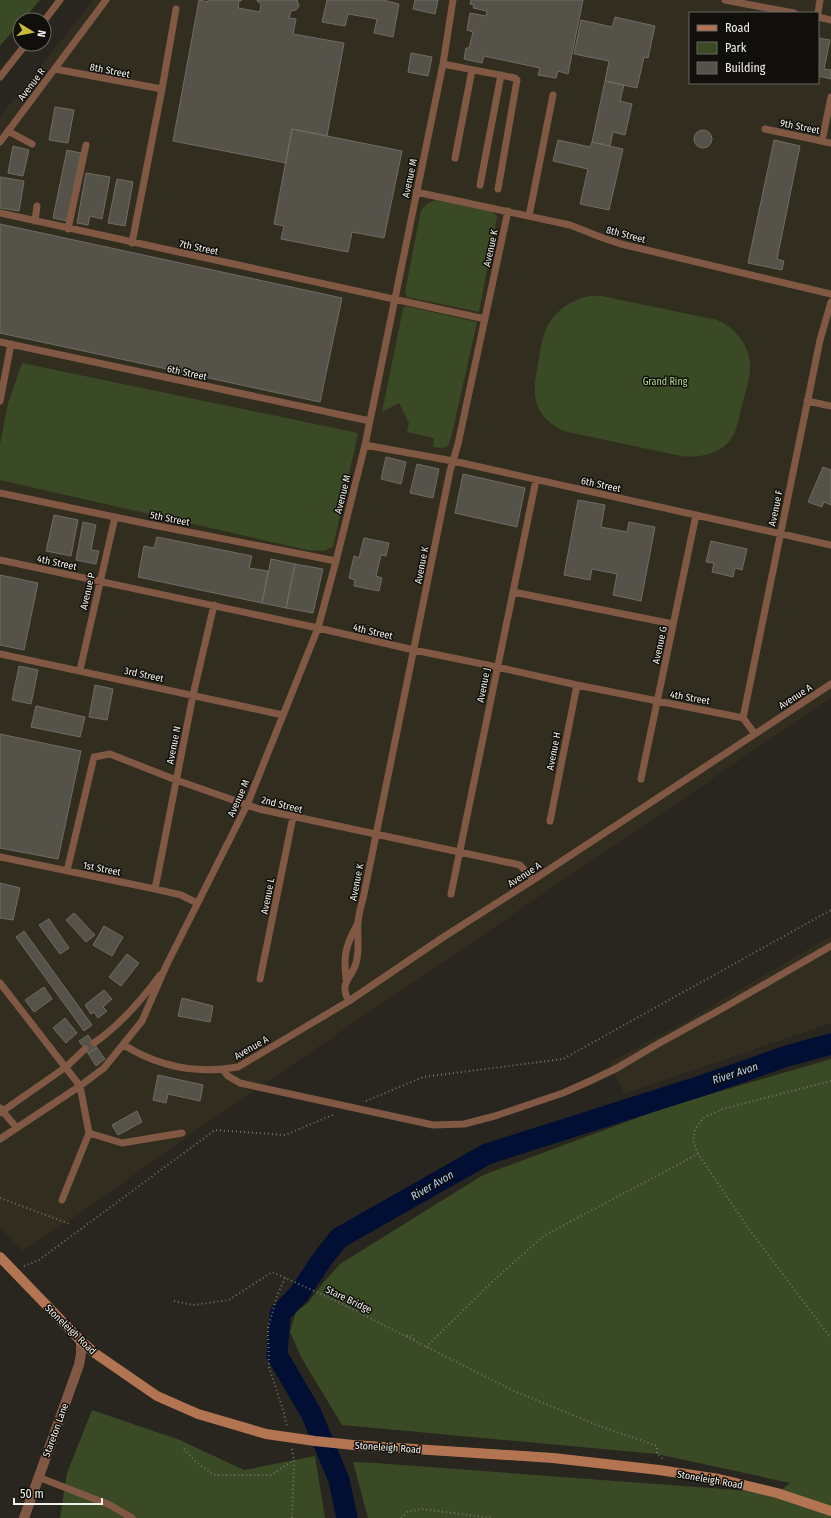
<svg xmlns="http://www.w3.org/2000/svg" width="831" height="1518" font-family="'Fira Sans Condensed',sans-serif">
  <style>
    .built { fill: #312e1f; fill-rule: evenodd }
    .green { fill: #394a25 }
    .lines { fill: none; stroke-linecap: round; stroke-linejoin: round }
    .river { stroke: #000f33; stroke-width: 21 }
    .building { fill: #545249; stroke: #6f6d63 }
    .path { stroke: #74736c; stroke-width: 2; stroke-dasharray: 1 3; stroke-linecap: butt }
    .service { stroke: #805843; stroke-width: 7 }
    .tertiary { stroke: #805843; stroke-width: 10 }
    .secondary { stroke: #b37451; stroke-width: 10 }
    .labels { text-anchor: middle; stroke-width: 3; stroke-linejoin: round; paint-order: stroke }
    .street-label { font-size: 10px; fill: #f2f1eb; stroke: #100f0b }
    .park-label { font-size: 10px; fill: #b6db8e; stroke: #100f0b }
    .water-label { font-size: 11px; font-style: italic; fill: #b7d3fc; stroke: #100f0b }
  </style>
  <rect width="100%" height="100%" fill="#28261e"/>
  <path class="built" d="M93 0H831V698L205 1124 72 1219 22 1251 0 1228V117ZM690 13H818V83H690Z
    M831 936V1023L624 1094 609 1062 681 1024Z"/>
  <path class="green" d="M0 0H40L23 20H20V23L0 46Z
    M436 200 493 211 497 217 479 312 407 297 405 292 421 210 428 203Z
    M591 296H602L717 320C734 327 748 343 750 363 751 376 746 390 743 402 740 411 739 420 736 429 728 452 703 459 681 456L563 431C530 413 532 392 539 359 540 351 541 343 544 335 550 314 570 299 591 296Z
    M405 306 477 322 452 434 448 446 443 448 433 447 434 438 407 432 409 423 399 403 382 412 403 309Z
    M22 363 358 433 333 547 324 551 307 550 0 480V444L8 403Z
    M831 1059V1518H368L353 1462 376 1463 777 1493 790 1483 657 1454 342 1425 302 1359 290 1332 296 1311 307 1304 323 1283 340 1264 483 1175 669 1106Z
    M92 1410 180 1440 244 1470 315 1456 325 1518H60L67 1473Z"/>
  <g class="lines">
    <path class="river" d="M347 1518 339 1480 311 1413 277 1355 280 1314 299 1294 323 1258 339 1238 487 1154 704 1085 787 1056 831 1044"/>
  </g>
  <path class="building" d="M199 0 208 2V0H242L239 1 238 8 260 12 261 4 257 1V0H297L299 6 296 10 291 11 289 18 296 19 293 34 344 43 327 136 292 129 286 163 173 141Z
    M327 0H383L399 4 393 37 374 33 377 19 348 14 345 26 322 22Z
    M415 0H438L435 14 413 9Z
    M471 0H583L568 74 558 71 556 78 538 75 540 68 484 56 482 63 464 59 466 48H469L473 32 467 30 470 13 486 16 487 11 473 8 474 5 470 4Z
    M615 17 655 26 648 58 644 57 637 88 605 81 609 61 574 54 581 20 612 27Z
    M818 38 830 40 824 69 831 70V79L818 76Z
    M411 53 432 57 428 76 408 72Z
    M605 81 624 85 620 101 632 104 625 135 613 132 610 146 592 142Z
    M55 107 74 110 68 143 49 140Z
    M292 129 402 151 384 238 352 232 348 252 281 239 284 226 274 224Z
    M694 139a9 9 0 1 1 18 0a9 9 0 1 1-18 0Z
    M558 140 590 147 592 142 623 149 609 210 580 204 588 169 553 161Z
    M774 140 800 146 777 259 784 261 782 270 748 263Z
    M13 146 29 150 23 176 8 173Z
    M67 150 81 153 67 221 53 218Z
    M86 173 110 177 102 219 90 216 88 225 77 223Z
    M0 177 24 181 19 211 0 208Z
    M117 179 133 182 125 226 108 223Z
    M0 224 342 298 320 402 0 333Z
    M386 457 406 462 401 484 381 479Z
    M417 464 439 469 433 498 410 493Z
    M823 467 831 470V505L824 502 822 507 808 502Z
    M463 474 525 488 517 527 455 513Z
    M578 500 605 505 601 527 627 532 629 522 655 527 641 601 613 595 617 574 592 569 590 580 564 575Z
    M54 515 78 520 71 556 46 551Z
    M83 522 96 525 91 550 99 551 96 564 76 560Z
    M157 537 252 556 249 568 268 571 262 603 138 577 144 546 154 548Z
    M364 538 389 543 386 556 381 555 376 576 382 578 379 591 354 586 355 580 349 578 354 556 359 558Z
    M711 541 747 549 742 570 735 568 733 577 712 572 714 563 706 562Z
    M271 559 295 564 286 608 262 603Z
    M295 564 323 569 313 613 286 608Z
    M0 575 38 583 24 650 0 645Z
    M19 666 38 670 31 704 12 700Z
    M95 685 113 689 107 720 89 717Z
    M36 706 85 717 80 737 31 727Z
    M0 734 81 751 58 859 0 848Z
    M0 883 20 888 13 920 0 918Z
    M74 913 95 935 86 942 66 920Z
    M49 919 69 948 60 954 39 925Z
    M104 926 123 937 112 956 93 945Z
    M24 931 92 1025 84 1031 16 937Z
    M127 954 139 963 121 986 109 977Z
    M44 987 52 999 34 1012 25 1000Z
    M104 990 112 999 103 1007 107 1011 98 1018 94 1012 91 1014 85 1005Z
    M182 998 213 1006 210 1022 178 1016Z
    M65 1018 77 1033 66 1043 53 1028Z
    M88 1035 97 1048 88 1053 79 1041Z
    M97 1048 105 1059 96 1066 88 1053Z
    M158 1075 203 1085 200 1101 168 1094 166 1103 153 1100Z
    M137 1111 142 1122 118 1135 112 1125Z"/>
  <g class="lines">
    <path class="path" d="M831 1081 723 1109 703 1118 695 1129 693 1141 698 1154 749 1229 831 1338
      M366 1101 423 1077 563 1059 831 910
      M0 1198 70 1224
      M24 1266 39 1260 215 1130 285 1135 335 1114
      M285 1278 277 1296 268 1328 269 1367 284 1413 287 1427
      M174 1301 193 1305 229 1300 272 1272 334 1300 514 1391 597 1425 657 1446V1454L665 1460
      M407 1336 410 1335 416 1341
      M426 1347 495 1279 545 1235 698 1154
      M184 1449 196 1462 214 1475H271L294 1460
      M292 1449 294 1460 292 1518
      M401 1518 407 1512 422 1509 492 1518"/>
    <path class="service" d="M725 0 794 13
      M818 13 820 0
      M818 17 831 20
      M44 21 60 0
      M443 64 515 78 517 80 498 189
      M55 69 162 89
      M0 77 26 44
      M765 129 831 143
      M8 131 32 144
      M822 141 831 97
      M0 142 106 0
      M455 158 472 70
      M480 185 501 75
      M416 192 570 225 603 238 621 244 831 294
      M0 213 485 319
      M529 216 553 95
      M35 221 37 206
      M68 229 86 145
      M132 243 162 89 176 9
      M0 342 370 421
      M0 401 11 344
      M807 401 831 406
      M365 445 453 461 831 545
      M0 493 153 525 336 561
      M0 560 318 628 414 650 497 667 577 685 743 718
      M513 592 673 624
      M0 654 283 715
      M80 670 115 517
      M743 718 820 340 831 302
      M743 718 755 734
      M641 779 696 515
      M550 821 577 685
      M0 857 155 889 181 895 197 903
      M67 871 94 757 110 754 176 780 259 809 520 865 533 880
      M155 889 193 695 214 605
      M451 894 536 480
      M260 979 293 817
      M346 979C343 954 346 945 358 923
      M0 983 80 1086 89 1133 122 1143 182 1133
      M349 1001C338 983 352 978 356 963 360 949 357 937 358 924 358 914 362 904 364 894 392 753 422 612 450 471L458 444 508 211
      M94 1043C120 1025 141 1001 160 975
      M124 1045C159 1067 198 1074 238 1067L349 1001 442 938 533 880 831 684
      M223 1070 228 1076 240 1083 433 1125 464 1124 495 1116 563 1093 590 1081 617 1068 656 1045 725 1007 831 946
      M0 1108 16 1127
      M0 1113 66 1067 85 1049
      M0 1139 80 1086 104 1068 142 1021 166 966 247 805 318 628 336 561 365 445 443 64 453 0
      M62 1200 89 1133
      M38 1477 110 1505 132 1518"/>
    <path class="tertiary" d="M24 1518 79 1365 81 1354V1341"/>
    <path class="secondary" d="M0 1257 81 1341 96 1354 157 1396 198 1414 266 1434 315 1441 353 1445 553 1458 659 1470 719 1479 777 1493 831 1511"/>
  </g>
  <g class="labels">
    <g class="street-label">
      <text transform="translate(110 70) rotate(11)" y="4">8th Street</text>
      <text transform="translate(31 84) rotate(-53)" y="4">Avenue R</text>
      <text transform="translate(800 126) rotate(11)" y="4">9th Street</text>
      <text transform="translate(409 178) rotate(-78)" y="4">Avenue M</text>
      <text transform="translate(626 234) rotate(15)" y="4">8th Street</text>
      <text transform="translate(199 247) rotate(12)" y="4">7th Street</text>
      <text transform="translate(490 248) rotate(-78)" y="4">Avenue K</text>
      <text transform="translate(187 372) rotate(12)" y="4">6th Street</text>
      <text transform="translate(601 484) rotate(12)" y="4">6th Street</text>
      <text transform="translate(342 494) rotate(-76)" y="4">Avenue M</text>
      <text transform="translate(775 508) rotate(-78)" y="4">Avenue F</text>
      <text transform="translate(170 518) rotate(11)" y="4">5th Street</text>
      <text transform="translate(57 562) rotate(12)" y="4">4th Street</text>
      <text transform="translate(421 565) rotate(-79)" y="4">Avenue K</text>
      <text transform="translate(87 591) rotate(-77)" y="4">Avenue P</text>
      <text transform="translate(373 631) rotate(13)" y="4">4th Street</text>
      <text transform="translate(659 645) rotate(-78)" y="4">Avenue G</text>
      <text transform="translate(144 674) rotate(12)" y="4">3rd Street</text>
      <text transform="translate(483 685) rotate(-79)" y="4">Avenue J</text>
      <text transform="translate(795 696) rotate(-33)" y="4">Avenue A</text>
      <text transform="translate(690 697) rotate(10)" y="4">4th Street</text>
      <text transform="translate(173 745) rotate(-79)" y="4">Avenue N</text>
      <text transform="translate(553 751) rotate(-79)" y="4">Avenue H</text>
      <text transform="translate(238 798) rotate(-66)" y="4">Avenue M</text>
      <text transform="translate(282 804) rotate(14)" y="4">2nd Street</text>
      <text transform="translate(102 868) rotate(11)" y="4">1st Street</text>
      <text transform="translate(524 874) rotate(-33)" y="4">Avenue A</text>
      <text transform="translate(356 882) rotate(-79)" y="4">Avenue K</text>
      <text transform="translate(267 896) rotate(-79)" y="4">Avenue L</text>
      <text transform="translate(251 1047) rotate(-30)" y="4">Avenue A</text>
      <text transform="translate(349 1299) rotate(26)" y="4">Stare Bridge</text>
      <text transform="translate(71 1329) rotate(44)" y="4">Stoneleigh Road</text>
      <text transform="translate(55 1430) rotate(-70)" y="4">Stareton Lane</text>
      <text transform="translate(388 1447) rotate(4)" y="4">Stoneleigh Road</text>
      <text transform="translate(710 1479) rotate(10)" y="4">Stoneleigh Road</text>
    </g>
    <g class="park-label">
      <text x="665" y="385">Grand Ring</text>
    </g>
    <g class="water-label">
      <text transform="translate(735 1073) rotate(-18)" y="4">River Avon</text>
      <text transform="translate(432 1185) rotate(-30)" y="4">River Avon</text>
    </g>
  </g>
  <rect x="689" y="12" width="130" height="72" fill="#100f0b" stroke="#6a6965"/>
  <rect x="697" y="25" width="20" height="6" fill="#b37451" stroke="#6a6965"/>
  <text x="725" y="32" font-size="12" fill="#f2f1eb">Road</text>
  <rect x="697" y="42" width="20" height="12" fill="#394a25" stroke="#6a6965"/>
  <text x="725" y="52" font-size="12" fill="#f2f1eb">Park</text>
  <rect x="697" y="62" width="20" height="12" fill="#545249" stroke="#6a6965"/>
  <text x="725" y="72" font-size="12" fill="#f2f1eb">Building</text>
  <g transform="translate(32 32) rotate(100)"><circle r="19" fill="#100f0b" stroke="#6a6965"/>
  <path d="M0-3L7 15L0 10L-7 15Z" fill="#c8bb3b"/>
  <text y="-6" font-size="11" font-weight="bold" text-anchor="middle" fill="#f2f1eb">N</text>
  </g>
  <path d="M14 1498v6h88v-6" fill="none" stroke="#f2f1eb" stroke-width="2"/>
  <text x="20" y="1498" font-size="12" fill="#f2f1eb" stroke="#100f0b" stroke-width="3" paint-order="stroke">50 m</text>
</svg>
